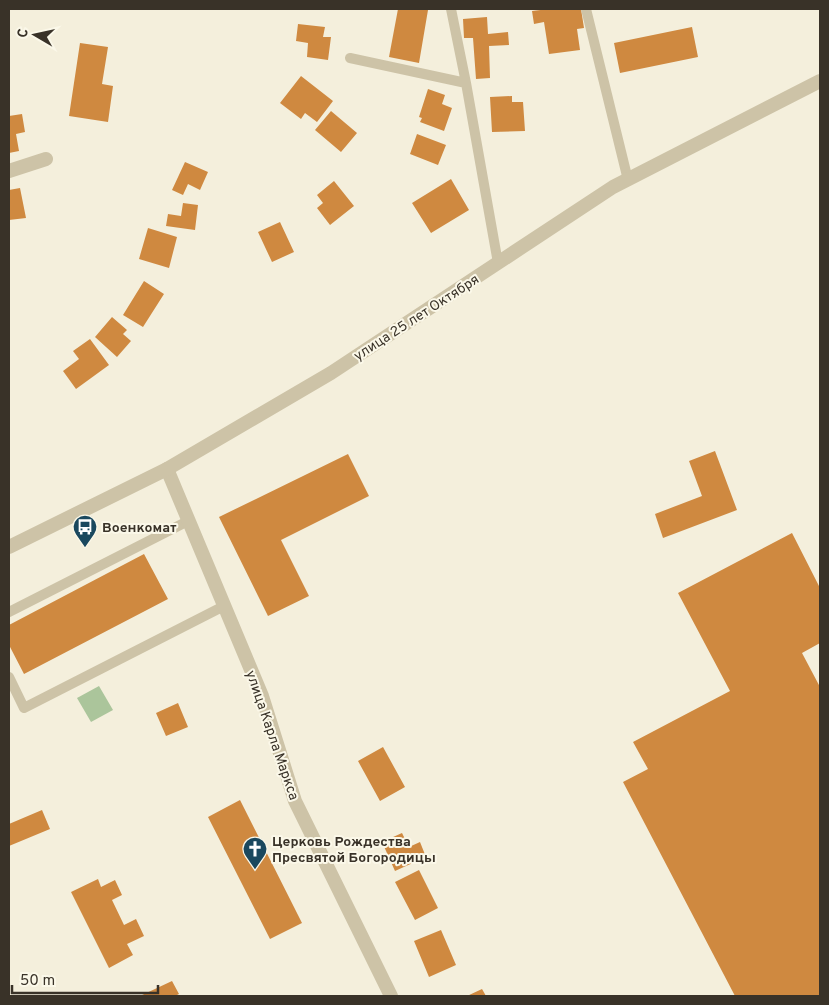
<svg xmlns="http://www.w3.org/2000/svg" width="829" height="1005" font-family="Overpass,sans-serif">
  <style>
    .green { fill: #abc59b }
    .building { fill: #cf8940 }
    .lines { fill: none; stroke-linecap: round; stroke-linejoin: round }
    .service { stroke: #cdc3a7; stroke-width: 10 }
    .minor { stroke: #cdc3a7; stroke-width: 14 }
    .tertiary { stroke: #cdc3a7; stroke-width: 14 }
    .labels { text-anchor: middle; stroke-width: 4; stroke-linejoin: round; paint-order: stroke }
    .street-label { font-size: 14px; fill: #393228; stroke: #fbf8e9 }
    .poi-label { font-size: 14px; font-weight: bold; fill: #393228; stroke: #fbf8e9; text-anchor: start }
  </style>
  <rect width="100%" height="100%" fill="#f4efdc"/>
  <path class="green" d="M99 686 113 710 91 722 77 698Z"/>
  <path class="building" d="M398 9 428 10 419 63 389 57Z
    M549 9H581L584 28 577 29 580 50 549 54 544 22 534 24 532 11Z
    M487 17 488 34 508 32 509 45 489 46 490 78 476 79 473 38H464L463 19Z
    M298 24 325 27 323 37H331L328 60 307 57 308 43 296 41Z
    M692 27 698 57 620 73 614 43Z
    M80 43 108 47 102 84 113 86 108 122 69 116Z
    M301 76 333 101 317 122 305 113 301 119 280 103Z
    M428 89 445 95 442 104 452 108 444 131 420 122 422 118 419 117Z
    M512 96V102H523L525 131 492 132 490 97Z
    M331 111 357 133 341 152 315 130Z
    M22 114 25 132 16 134 19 151 9 153V116Z
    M417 134 446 145 438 165 410 154Z
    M185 162 208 172 200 190 188 184 183 195 172 190Z
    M451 179 469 210 431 233 412 203Z
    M334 181 354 206 330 225 317 208 323 203 317 195Z
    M20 188 26 218 9 220V190Z
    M183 203 198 205 195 230 166 226 168 214 181 216Z
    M280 222 294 252 272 262 258 232Z
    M148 228 177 237 169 268 139 259Z
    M144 281 164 294 143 327 123 315Z
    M112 317 127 330 123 334 131 341 117 357 95 337Z
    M90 339 109 365 76 389 63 371 79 359 73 351Z
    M715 451 737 510 663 538 655 514 702 496 689 461Z
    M348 454 369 496 281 540 309 596 268 616 219 517Z
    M792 533 820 588V643L802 653 820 687V996H735L623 782 648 769 633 742 730 691 678 593Z
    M144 554 168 599 24 674 9 645V625Z
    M178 703 188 727 166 736 156 713Z
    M383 747 405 787 380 801 358 761Z
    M240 800 302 923 270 939 208 817Z
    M42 810 50 829 9 846V824Z
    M402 833 409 847 420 842 426 857 395 871 382 842Z
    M419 870 438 908 415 920 395 882Z
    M98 879 101 887 115 880 122 895 112 900 124 925 136 919 144 936 127 944 133 955 109 968 71 892Z
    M441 930 456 965 429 977 414 941Z
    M172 981 179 994 175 996H140Z
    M482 989 486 996H467Z"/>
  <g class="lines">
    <path class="service" d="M451 9 466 83
      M586 9 628 180
      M350 58 466 83 498 263
      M9 612 188 521
      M9 677 24 708 224 606"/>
    <path class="minor" d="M9 171 46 159
      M167 469 262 696 295 801 391 996"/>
    <path class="tertiary" d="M9 547 167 469 331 373 613 187 820 81"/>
  </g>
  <defs>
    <symbol id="bus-pin" viewBox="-11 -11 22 30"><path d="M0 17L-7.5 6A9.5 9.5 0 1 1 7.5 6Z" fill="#1a485e" stroke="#fbf8e9"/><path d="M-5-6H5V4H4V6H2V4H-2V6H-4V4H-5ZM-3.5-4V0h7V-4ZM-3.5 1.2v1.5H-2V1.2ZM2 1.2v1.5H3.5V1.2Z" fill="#fff"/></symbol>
    <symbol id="church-pin" viewBox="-11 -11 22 30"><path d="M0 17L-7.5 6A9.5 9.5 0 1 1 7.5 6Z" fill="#1a485e" stroke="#fbf8e9"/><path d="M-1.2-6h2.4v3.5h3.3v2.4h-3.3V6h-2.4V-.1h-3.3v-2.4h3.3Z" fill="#fff"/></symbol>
  </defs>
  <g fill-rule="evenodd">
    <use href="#bus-pin" x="71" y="513" width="28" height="38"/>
    <use href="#church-pin" x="241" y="835" width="28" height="38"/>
  </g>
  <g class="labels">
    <g class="street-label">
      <text transform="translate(416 317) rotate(-33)" y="5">улица 25 лет Октября</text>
      <text transform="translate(273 735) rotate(71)" y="5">улица Карла Маркса</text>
    </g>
    <g class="poi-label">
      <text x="102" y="532">Военкомат</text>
      <text x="272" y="846">Церковь Рождества<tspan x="272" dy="16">Пресвятой Богородицы</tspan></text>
    </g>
  </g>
  <rect width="829" height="1005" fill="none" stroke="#393228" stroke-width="20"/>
  <g transform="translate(35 35) rotate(279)" stroke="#fbf8e9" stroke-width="4" paint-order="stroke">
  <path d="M0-4L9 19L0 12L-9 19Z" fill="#393228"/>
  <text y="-8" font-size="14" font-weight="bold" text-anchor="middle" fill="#393228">С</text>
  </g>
  <path d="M12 985v8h146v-8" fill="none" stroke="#393228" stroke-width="2.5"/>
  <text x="20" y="985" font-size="15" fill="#393228" stroke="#fbf8e9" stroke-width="4" paint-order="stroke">50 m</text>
</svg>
